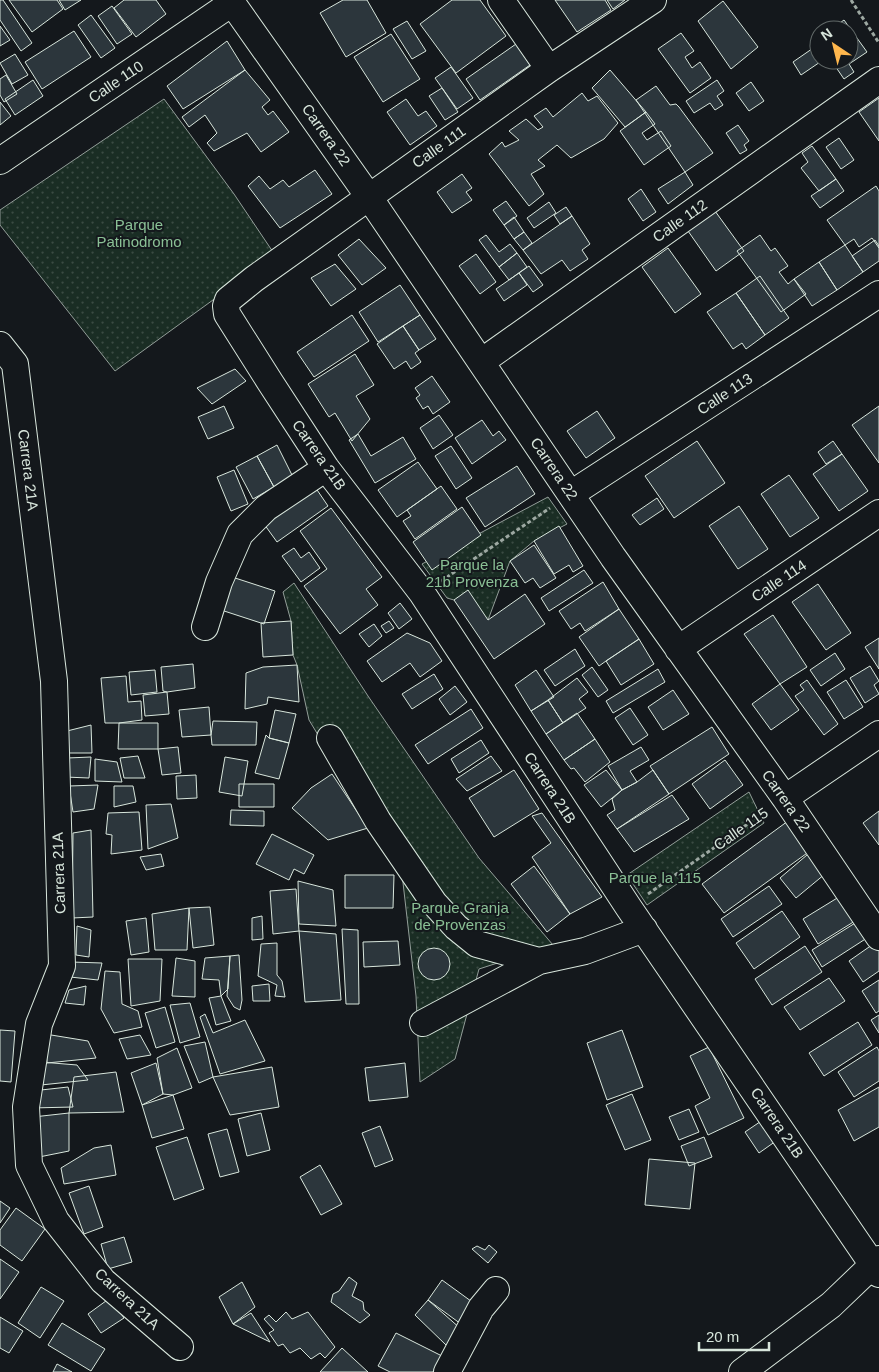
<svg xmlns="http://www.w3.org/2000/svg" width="879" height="1372" font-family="Helvetica,sans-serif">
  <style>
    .park { fill: url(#park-dots); stroke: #939e99 }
    .building { fill: #2c363c; stroke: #d8e6dc }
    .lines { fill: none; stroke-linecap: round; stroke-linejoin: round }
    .minor-casing { stroke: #d8e6dc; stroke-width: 28 }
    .path { stroke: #9da8a2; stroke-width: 3; stroke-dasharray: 4 2.5; stroke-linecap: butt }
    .minor { stroke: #14181c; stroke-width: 26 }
    .labels { text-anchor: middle; stroke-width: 4; stroke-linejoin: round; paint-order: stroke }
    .street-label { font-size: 15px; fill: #d8e6dc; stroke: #14181c }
    .park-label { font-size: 15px; fill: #8ac095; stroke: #14181c }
  </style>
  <defs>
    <pattern id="park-dots" width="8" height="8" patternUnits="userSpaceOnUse" patternTransform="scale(1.25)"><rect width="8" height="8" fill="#1a2d24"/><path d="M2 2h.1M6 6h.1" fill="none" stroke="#3b4b43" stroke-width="1.8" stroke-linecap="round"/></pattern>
  </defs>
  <rect width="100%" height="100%" fill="#14181c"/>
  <path class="park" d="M164 99 234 194 275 255 115 371 0 225V210Z
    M548 497 567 524 534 541 510 561 488 620 454 600 447 598 422 564Z
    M294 583 368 696 479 858 553 945 479 969 455 1059 420 1082 416 996 402 874 309 720 297 665 293 655 291 621 283 592Z
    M749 792 764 823 647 905 627 875Z"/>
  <path class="building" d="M0 0H3L32 43 21 51 0 20Z
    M9 0H57L63 9 32 32Z
    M59 0H81L65 10Z
    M124 0H156L166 14 136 37 114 8Z
    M343 0H367L386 33 346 57 320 13Z
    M452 0H480L506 36 456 73 420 24Z
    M555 0H605L611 10 577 32Z
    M607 0H625L613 9Z
    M723 1 758 47 731 69 698 21Z
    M112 6 132 34 117 44 98 16Z
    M91 15 115 48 101 58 78 25Z
    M844 20 867 52 849 64 854 72 844 79 831 60H849V30H830Z
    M407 21 426 51 412 59 393 29Z
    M0 26 10 40 0 46Z
    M74 31 91 57 42 89 25 62Z
    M681 33 694 51 685 57 692 68 700 62 711 78 690 93 658 49Z
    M391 34 420 79 383 102 354 57Z
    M227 41 245 70 183 109 167 86Z
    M516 44 530 65 480 100 466 79Z
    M819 44V60H823L801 75 793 62Z
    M15 54 28 75 12 84 0 63Z
    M451 67 473 98 457 109 435 78Z
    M245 70 270 100 262 107 268 115 273 111 289 132 261 152 247 133 214 151 207 143 217 133 205 115 189 127 182 117Z
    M610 70 646 112 625 127 592 88Z
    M6 75 17 94 4 102 0 95V79Z
    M33 80 43 96 15 115 5 99Z
    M717 80 724 91 717 96 723 105 715 110 710 103 694 113 686 101Z
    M751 82 764 101 749 111 736 93Z
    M656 86 670 105 676 104 679 107 713 153 685 172 636 100Z
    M442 88 458 112 445 120 429 96Z
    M582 93 588 101 597 96 618 123 604 139 571 158 557 145 538 160 545 166 531 174 544 194 529 206 489 154 502 142 505 147 519 140 509 131 526 119 538 130 543 127 534 116 546 108 553 117Z
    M879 98V141L859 112Z
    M406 99 418 116 426 111 437 126 410 145 387 112Z
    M0 102 11 116 0 125Z
    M646 112 655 124 642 133 647 140 661 131 671 146 644 165 620 131Z
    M738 125 749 141 744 145 747 150 740 154 726 133Z
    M839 138 854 160 841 169 826 147Z
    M812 146 836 179 819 191 801 168 808 162 802 153Z
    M315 170 332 194 280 228 248 186 259 176 270 189 283 180 289 187Z
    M685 172 693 185 668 204 658 189Z
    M462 174 472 188 466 192 472 200 452 213 437 192Z
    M836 179 844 191 820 208 811 196Z
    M876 186 879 191V248L872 238 859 247 854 239 845 245 827 220Z
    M641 189 656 212 643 221 628 199Z
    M506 201 517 216 504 225 493 210Z
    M549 202 556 213 534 228 527 218Z
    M566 207 572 216 560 224 554 215Z
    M715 211 744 251 716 271 688 231Z
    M572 216 590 244 582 250 588 259 570 271 562 260 541 274 523 250Z
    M514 217 524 232 514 239 504 225Z
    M524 232 532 243 523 250 514 239Z
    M486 235 499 252 510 244 517 253 499 267 479 240Z
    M760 235 771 251 775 248 788 266 779 272 788 284 794 279 806 294 781 312 737 251Z
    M359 239 386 268 362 285 338 255Z
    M875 240 879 246V261L863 272 852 256Z
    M845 245 863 272 837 290 819 262Z
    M668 248 701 294 675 313 642 267Z
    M517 253 527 267 509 280 499 267Z
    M476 254 496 282 480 294 459 266Z
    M819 262 837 290 812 306 794 279Z
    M335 264 356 289 331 306 311 278Z
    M529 266 543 285 533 292 519 273Z
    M519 273 527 285 504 301 496 289Z
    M760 276 789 318 765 335 736 293Z
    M400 285 420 315 378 342 359 312Z
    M736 293 765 335 746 349 742 343 733 349 707 312Z
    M352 315 369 341 314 377 297 352Z
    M420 315 436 339 419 350 403 326Z
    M403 326 419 350 415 353 421 362 411 369 406 361 394 369 377 344Z
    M355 354 374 385 356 396 370 419 352 441 335 413 329 417 308 384Z
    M235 369 246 381 212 404 197 388Z
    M432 376 450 402 433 414 428 406 423 409 416 398 420 395 415 388Z
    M224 406 234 428 208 439 198 417Z
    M879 406V463L852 425Z
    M597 411 615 438 586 458 567 431Z
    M439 415 453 435 433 449 420 428Z
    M482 420 493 436 499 431 506 440 472 464 455 438Z
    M358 434 371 456 403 437 416 459 375 483 349 440Z
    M697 441 725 483 674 518 645 476Z
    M833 441 842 454 826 464 818 452Z
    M277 445 293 477 274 487 257 456Z
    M451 446 472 478 456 489 435 456Z
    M842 454 868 491 839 511 813 474Z
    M257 456 274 487 253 499 236 467Z
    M418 462 437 489 397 517 378 490Z
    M517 466 535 494 485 527 466 498Z
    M234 470 248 504 231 511 217 477Z
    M789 475 819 518 790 537 761 494Z
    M311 481 328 506 277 542 259 517Z
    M441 486 457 509 415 539 403 521 411 516 407 510Z
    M657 498 664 509 640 525 632 515Z
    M739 506 768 549 738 569 709 526Z
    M462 507 481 535 432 570 413 542Z
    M331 508 382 577 366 589 378 605 340 634 304 586 327 569 300 531Z
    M559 526 583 566 573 572 569 565 554 574 534 541Z
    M534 545 556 578 540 588 533 578 525 583 510 561Z
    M294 548 301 558 309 552 320 568 301 582 282 556Z
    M584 570 593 583 549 611 541 598Z
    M229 576 275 591 264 624 218 609Z
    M603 582 619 609 585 631 580 623 571 629 559 611Z
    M818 584 851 633 826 650 792 602Z
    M468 590 488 620 525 594 545 624 494 659 454 600Z
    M400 603 412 619 399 629 388 613Z
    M619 609 639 639 606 661 599 666 579 637Z
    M773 615 807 667 780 684 744 634Z
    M291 621 293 655 263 657 261 623Z
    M389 621 394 628 386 633 381 626Z
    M374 624 382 636 369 647 359 634Z
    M407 633 430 643 442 661 420 677 410 663 382 682 367 661Z
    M879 638V669L865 647Z
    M639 639 654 664 621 685 606 661Z
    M575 649 585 666 555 686 544 670Z
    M835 653 845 669 821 686 810 670Z
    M193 664 195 688 167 692 163 691 161 667Z
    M297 665 299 702 268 697 267 704 245 709 246 673 263 667Z
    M870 666 879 681 874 685 879 694 865 703 850 678Z
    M592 667 608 690 598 697 582 675Z
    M658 669 665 682 613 713 606 701Z
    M155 670 157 692 131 695 129 672Z
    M536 670 554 697 531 711 515 685Z
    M434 674 443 689 412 709 402 694Z
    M126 676 128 702 141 701 142 720 119 723H105L101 678Z
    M577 678 588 692 579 699 586 708 563 723 548 700Z
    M807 680 838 724 824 735 795 696 804 690 800 685Z
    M846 680 863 707 844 719 827 692Z
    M780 684 799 710 771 730 752 704Z
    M455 686 467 702 450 715 439 699Z
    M673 690 689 714 663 730 648 707Z
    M167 692 169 714 145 716 143 695Z
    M548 700 563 723 546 734 531 711Z
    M209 707 211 735 182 737 179 710Z
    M630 708 648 735 633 745 615 718Z
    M471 709 483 728 428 764 415 745Z
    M275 710 296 714 289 743 269 738Z
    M577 713 595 739 564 760 546 734Z
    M213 721 257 722 256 745H212L211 735Z
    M119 723H158V749H118Z
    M91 725 92 753H69L67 731Z
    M712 727 729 754 669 794 650 766Z
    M266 735 269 738 289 743 279 779 255 773Z
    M595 739 610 762 585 782 574 768 571 769 564 760Z
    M481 740 489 753 459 773 451 759Z
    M178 747 181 773 162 775 158 749Z
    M641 747 649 760 630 771 637 782 622 790 608 766Z
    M138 756 145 778H124L120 758Z
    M491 756 502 771 467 791 456 779Z
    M91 757 89 778 65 777 67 758Z
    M225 757 248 761 242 796 219 792Z
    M95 759 117 762 122 782 95 781Z
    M725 760 743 785 710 809 692 784Z
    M514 770 539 809 494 837 469 798Z
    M606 770 622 790 601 807 584 785Z
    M653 770 669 794 617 829 607 815 615 810 612 799 622 790 637 782Z
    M332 774 368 828 328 840 292 808 311 788Z
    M196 775 197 798 177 799 176 776Z
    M239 784H274V807H239Z
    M98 785 94 809 73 812 69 786Z
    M114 786H133L136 802 114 807Z
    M672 795 689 819 634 852 617 829Z
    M171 804 178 838 148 849 146 805Z
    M231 810 264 811V826L230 825Z
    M879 811V845L863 823Z
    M139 812 142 850 111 854 112 835 106 834 108 813Z
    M542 813 602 897 570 914 532 857 551 843 532 816Z
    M788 821 810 851 724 913 702 884Z
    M91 830 93 917 72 918 73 833Z
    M272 834 314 855 304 874 294 869 289 880 256 864Z
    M814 849 831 869 796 898 780 878Z
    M161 854 164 866 146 870 140 857Z
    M534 866 570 914 547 932 511 884Z
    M345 875H394L393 908H345Z
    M298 881 333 890 336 926 299 924Z
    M769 886 782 904 733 937 721 919Z
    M296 889 299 931 273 934 270 891Z
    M847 892 863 916 818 944 803 919Z
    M210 907 214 945 193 948 189 908Z
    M189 908 187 950H155L152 914Z
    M782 911 800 937 754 969 736 943Z
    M262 916 263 939 252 940V918Z
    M146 918 149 952 131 955 126 921Z
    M860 920 870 936 822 967 812 950Z
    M77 926 91 930 89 957 76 955Z
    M342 929 358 930 359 1004H346Z
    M299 931 336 934 341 1000 305 1002Z
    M879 940V971L863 982 849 961Z
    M398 941 400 965 364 967 363 942Z
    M277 943V975L282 981 285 997 275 996 277 985 258 976 261 944Z
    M805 946 822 972 772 1005 755 979Z
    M418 964a16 16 0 1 1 32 0a16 16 0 1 1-32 0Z
    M239 955 242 1000 240 1010 234 1007 227 996 230 956Z
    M230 956 228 989 221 996 219 980 202 979 205 958Z
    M176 958 195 961V997L172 996Z
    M128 959H162L160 1001 131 1006Z
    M71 962 102 963 98 980 70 977Z
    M105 971 120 972 122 1004 138 1011 142 1027 114 1033 101 1009Z
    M829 978 845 1001 800 1030 784 1007Z
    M879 980V1011L876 1013 862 991Z
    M269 984 270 1001H253L252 986Z
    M86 986 84 1005 65 1003 69 990Z
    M221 996 231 1021 216 1025 209 998Z
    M190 1003 200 1037 180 1043 170 1005Z
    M165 1007 175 1042 156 1048 145 1013Z
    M205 1014 213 1033 245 1020 265 1061 220 1074 200 1017Z
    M879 1015V1033L871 1020Z
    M858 1022 872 1045 824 1076 809 1053Z
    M0 1030 15 1031 11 1082 0 1081Z
    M622 1030 643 1087 607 1100 587 1043Z
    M45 1034 88 1041 96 1058 47 1063Z
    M140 1035 151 1055 127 1059 119 1039Z
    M205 1042 213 1077 199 1083 184 1046Z
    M709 1047 744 1118 708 1135 695 1106 710 1098 690 1056Z
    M877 1047 879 1051V1081L854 1097 838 1072Z
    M177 1048 192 1088 173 1095 163 1094 157 1058Z
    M41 1062 77 1065 88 1080 41 1085Z
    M156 1063 163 1094 142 1105 131 1073Z
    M405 1063 408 1097 369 1101 365 1068Z
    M272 1067 279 1107 230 1115 213 1077Z
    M116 1072 124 1112 69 1113 74 1077Z
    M68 1087 73 1107 31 1108 32 1091Z
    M879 1087V1127L854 1141 838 1110Z
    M632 1094 651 1140 625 1150 606 1105Z
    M173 1095 184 1129 152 1138 142 1105Z
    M689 1109 699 1132 679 1140 669 1117Z
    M779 1109 793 1129 759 1153 745 1132Z
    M69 1113V1151L34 1158 33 1117Z
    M261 1113 270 1150 247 1156 238 1119Z
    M380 1126 393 1160 375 1167 362 1133Z
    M227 1129 239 1172 220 1177 208 1134Z
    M187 1137 204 1189 174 1200 156 1147Z
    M704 1137 712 1157 689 1166 681 1146Z
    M111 1145 116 1175 64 1184 61 1168 94 1148Z
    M649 1159 695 1163 690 1209 645 1205Z
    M320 1165 342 1204 321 1215 300 1177Z
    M89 1186 103 1227 84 1234 69 1193Z
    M0 1201 10 1208 0 1223Z
    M16 1208 45 1229 22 1261 0 1245V1230Z
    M124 1237 132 1262 108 1269 101 1244Z
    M489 1245 497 1252 488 1263 472 1249 477 1246 485 1250Z
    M0 1259 19 1272 0 1299Z
    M349 1277 357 1283 352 1296 363 1302 364 1310 370 1315 360 1323 331 1302 333 1294 339 1291Z
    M442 1280 475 1304 461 1324 428 1300Z
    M242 1282 255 1307 233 1324 219 1297Z
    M41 1287 64 1301 40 1338 18 1323Z
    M110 1298 124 1318 101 1333 88 1314Z
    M428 1300 461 1329 446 1345 415 1315Z
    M286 1312 292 1319 308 1312 335 1347 325 1358 320 1353 311 1359 300 1348 290 1353 283 1344 278 1346 269 1333 274 1330 264 1319 269 1315 276 1322Z
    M251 1313 270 1342 233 1324Z
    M0 1317 23 1331 9 1353 0 1348Z
    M62 1323 105 1349 91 1371 48 1345Z
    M396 1333 442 1356 433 1372H390L378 1366Z
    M342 1348 368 1372H320Z
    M57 1364 72 1372H53Z"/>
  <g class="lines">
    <defs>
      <path id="minor" d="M230 0 369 197 613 557 785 798 879 937
        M501 0 549 69
        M653 0 549 69 254 279 228 300 226 306 227 314 270 382 326 468 422 593 629 908 879 1274
        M0 161 232 3
        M0 345 15 364 54 681 62 966 39 1024 26 1107 29 1165 56 1221 103 1281 180 1347
        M481 362 879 80
        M571 494 879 294
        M205 627 219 582 240 534 266 508 326 468
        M678 649 879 513
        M330 738 378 821 434 903 456 927 477 944 539 961 585 951 644 929
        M785 798 879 734
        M423 1023 539 961
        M447 1372 481 1308 496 1290
        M742 1372 831 1305 879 1259"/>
    </defs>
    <use href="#minor" class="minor-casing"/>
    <path class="path" d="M851 0 879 43
      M441 581 550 508
      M648 894 765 812"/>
    <use href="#minor" class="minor"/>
  </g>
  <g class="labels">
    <g class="street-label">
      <text transform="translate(116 82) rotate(-34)" y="5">Calle 110</text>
      <text transform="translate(326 135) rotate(55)" y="5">Carrera 22</text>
      <text transform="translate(439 147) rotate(-35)" y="5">Calle 111</text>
      <text transform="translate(680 221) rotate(-35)" y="5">Calle 112</text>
      <text transform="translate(725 394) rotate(-33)" y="5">Calle 113</text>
      <text transform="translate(319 455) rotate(55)" y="5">Carrera 21B</text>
      <text transform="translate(554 469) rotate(56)" y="5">Carrera 22</text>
      <text transform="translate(28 470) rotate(83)" y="5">Carrera 21A</text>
      <text transform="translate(779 581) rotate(-34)" y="5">Calle 114</text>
      <text transform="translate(550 788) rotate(57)" y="5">Carrera 21B</text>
      <text transform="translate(786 801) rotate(55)" y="5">Carrera 22</text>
      <text transform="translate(741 829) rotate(-35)" y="5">Calle 115</text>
      <text transform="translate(59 873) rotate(-92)" y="5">Carrera 21A</text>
      <text transform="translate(777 1123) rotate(56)" y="5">Carrera 21B</text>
      <text transform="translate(127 1299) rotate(43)" y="5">Carrera 21A</text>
    </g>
    <g class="park-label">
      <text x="139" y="230">Parque<tspan x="139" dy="17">Patinodromo</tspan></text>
      <text x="472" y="570">Parque la<tspan x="472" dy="17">21b Provenza</tspan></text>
      <text x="655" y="883">Parque la 115</text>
      <text x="460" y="913">Parque Granja<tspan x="460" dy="17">de Provenzas</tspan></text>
    </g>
  </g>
  <g transform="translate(834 45) rotate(325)"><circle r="24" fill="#14181c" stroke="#626a69"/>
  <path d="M0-4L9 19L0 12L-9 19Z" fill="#ffb74d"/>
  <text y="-8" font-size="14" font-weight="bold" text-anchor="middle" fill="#d8e6dc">N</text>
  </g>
  <path d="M699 1342v8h70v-8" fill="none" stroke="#d8e6dc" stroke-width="2.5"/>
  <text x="706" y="1342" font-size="15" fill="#d8e6dc" stroke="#14181c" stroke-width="4" paint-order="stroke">20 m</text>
</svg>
